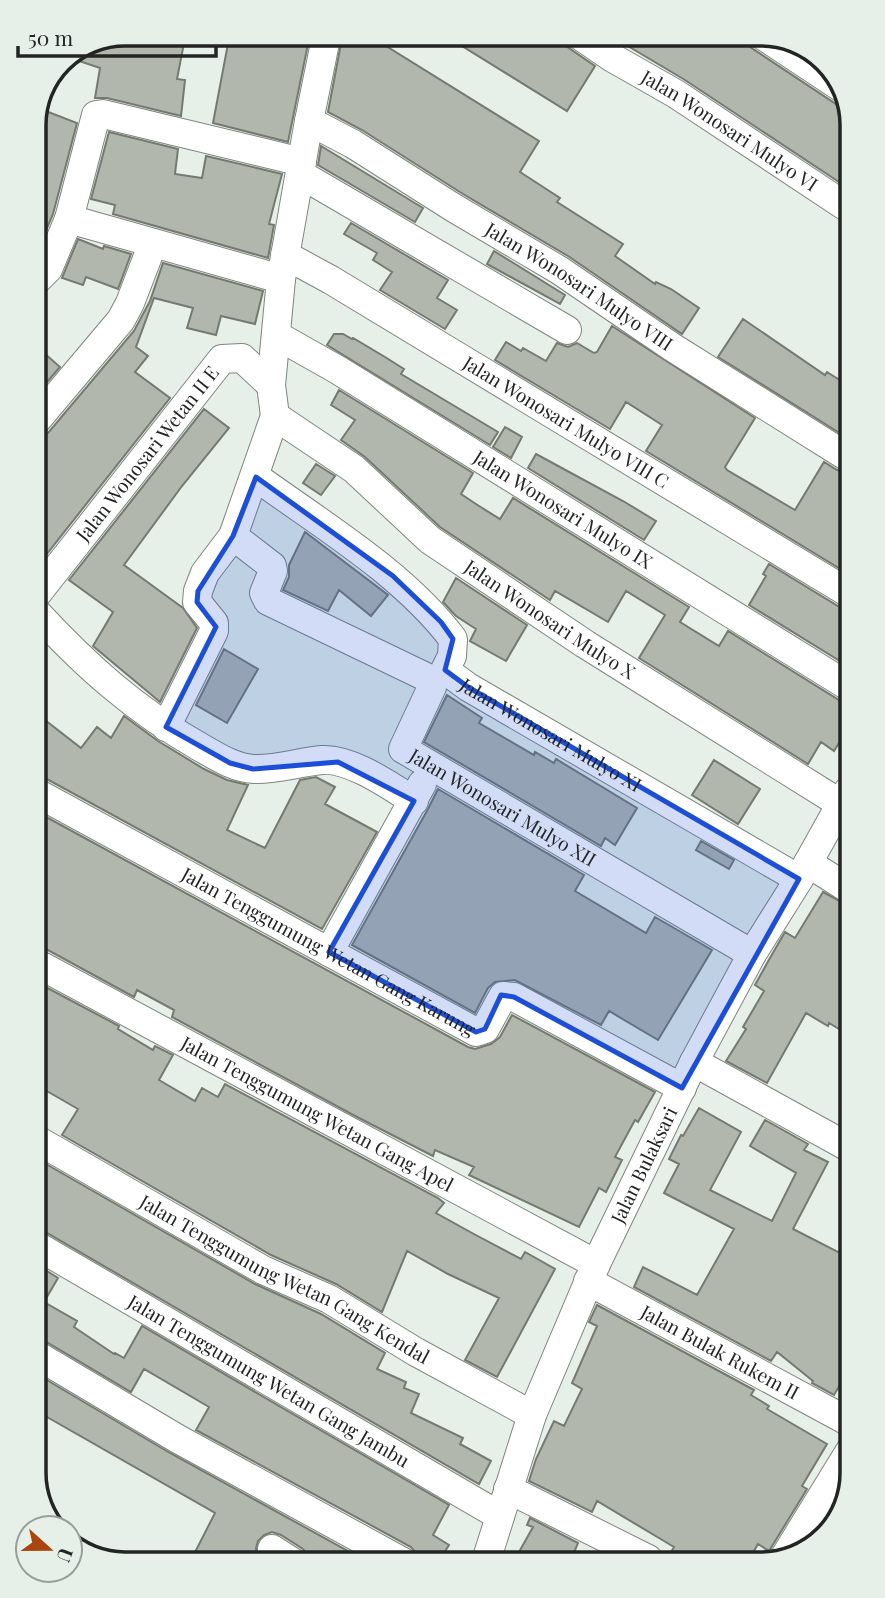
<svg xmlns="http://www.w3.org/2000/svg" width="885" height="1598" font-family="'Playfair Display',serif">
  <style>
    .building { fill: #b2b7ad; stroke: #757a71; stroke-width: 2 }
    .lines { fill: none; stroke-linecap: round; stroke-linejoin: round }
    .minor-casing { stroke: #7e867f; stroke-width: 30 }
    .minor { stroke: #fff; stroke-width: 28 }
    .marked { fill: #1d4ed8; fill-opacity: 0.2; stroke: #1d4ed8; stroke-width: 5; stroke-linejoin: round }
    .labels { text-anchor: middle; stroke-width: 5; stroke-linejoin: round; paint-order: stroke }
    .street-label { font-size: 19px; fill: #222523; stroke: #e7f0e8 }
    .rim { fill: none; stroke: #222523; stroke-width: 3.5 }
  </style>
  <rect width="100%" height="100%" fill="#e7f0e8"/>
  <path class="building" d="M125 33H186L177 79 185 80 181 116 107 98H95L100 68 67 57Z
    M230 33H294V36L309 39 288 142 213 123Z
    M343 33H365L539 141 520 172 560 198 557 202 623 244 615 256 655 284 656 282 671 289 699 308 682 334 568 256 463 194 362 130 328 112Z
    M441 33H560L566 46 595 66 567 111Z
    M606 33H743L745 41 750 47 836 104 845 107V186L685 80Z
    M38 108 77 123 53 214 34 259 33 119Z
    M109 132 178 149 175 174 202 178 206 156 282 174 269 224 274 225 268 258 113 214 115 205 91 199Z
    M321 146 423 208 415 222 318 165Z
    M351 223 448 280 437 298 457 310 445 329 380 290 392 272 373 260 377 253 344 234Z
    M78 239 103 249 104 246 131 254 118 289 86 277 83 285 62 278Z
    M494 251 565 295 560 304 487 264Z
    M163 263 263 291 255 324 221 316 216 335 187 328 193 308 154 298 136 347 148 356 135 372 170 398 42 560 36 555 35 443 48 433 134 331 150 301Z
    M743 319 825 375 827 372 846 384V437L718 357Z
    M612 326 755 418 725 467 727 470 795 510 824 462 837 470 847 472V573L646 451 662 425 626 402 610 429 495 360 506 342 521 351 523 348 546 361 557 343 568 347 577 343 594 353 597 352Z
    M334 334H343L352 339 353 338 385 357 404 369 401 374 498 432 490 445 327 345Z
    M35 345 60 367 35 396Z
    M339 390 473 473 461 494 479 506 500 519 513 498 689 607 680 622 719 646 728 631 839 700 848 703V728L834 751 821 742 808 764 639 658 665 615 626 591 608 622 555 591 550 600 440 527 365 457 341 440 355 420 331 405Z
    M204 409 229 428 182 486 124 565 183 608 197 628 160 702 93 646 113 612 69 580Z
    M505 427 522 437 511 458 493 447Z
    M536 454 623 501 656 521 644 540 528 468Z
    M316 464 335 476 321 495 303 483Z
    M305 532 388 595 371 616 339 590 328 611 283 590 289 577V565Z
    M769 564 838 606 847 609 848 666 749 605 766 576 763 574Z
    M456 578 527 625 506 661 470 641 476 629 456 616 443 602Z
    M224 649 258 669 227 723 196 705Z
    M447 695 482 718 479 723 534 755 535 752 554 763 556 759 637 808 615 845 605 838 601 846 424 742Z
    M36 713 81 748 97 727 111 738 124 716 158 741 204 769 227 780 248 785 227 830 265 848 300 780 316 777 335 787 325 804 377 832 322 929 45 778 37 776Z
    M714 760 760 789 738 824 692 795Z
    M438 789 584 875 575 891 646 933 655 917 712 950 658 1040 609 1011 601 1025 515 980 495 982 488 988 475 1013 352 945 428 809Z
    M37 812 468 1047 475 1049 491 1044 500 1037 512 1015 655 1092 638 1122 635 1120 615 1157 622 1160 606 1192 599 1188 579 1227 469 1175 474 1167 435 1150 433 1156 357 1117 172 1017 174 1010 137 990 134 997 46 949 38 947Z
    M701 841 734 860 729 869 696 850Z
    M823 892 849 906V1035L829 1023 828 1026 806 1013 767 1083 726 1061 746 1029 743 1027 764 991 755 985 770 958 785 932 795 938Z
    M38 983 119 1026 118 1029 153 1050 155 1046 173 1055 159 1080 195 1101 202 1088 218 1097 225 1084 438 1198 444 1203 436 1213 472 1233 521 1259 525 1252 555 1269 497 1377 465 1360 499 1298 448 1274 407 1251 382 1312 336 1284 271 1255 62 1135 78 1109 38 1086Z
    M699 1108 741 1132 710 1190 772 1221 796 1173 750 1146 765 1120 808 1144 804 1150 828 1162 793 1229 850 1258 851 1366 834 1395 812 1383 813 1381 777 1352 771 1361 634 1287 643 1267 697 1295 734 1229 664 1193 679 1164 669 1159 681 1135 683 1136Z
    M39 1160 255 1284 321 1314 385 1353 377 1369 406 1382 404 1388 419 1394 411 1413 463 1438 460 1444 491 1461 479 1484 47 1233 39 1230Z
    M39 1266 58 1278 44 1302 77 1321 74 1327 114 1354 115 1353 124 1358 142 1326 449 1505 433 1535 449 1545 439 1561H420L417 1554 411 1547 196 1430 209 1407 144 1369 131 1392 48 1343 40 1340Z
    M597 1305 754 1390 751 1395 769 1406 767 1409 827 1444 802 1486 807 1489 769 1551 758 1544 750 1558 667 1559 674 1547 597 1501 592 1512 529 1481 536 1459 554 1421 564 1426 582 1389 572 1383 597 1326 589 1322Z
    M40 1376 170 1453 368 1562 310 1563 308 1555 303 1549 281 1535 272 1532 264 1535 258 1541 256 1548 257 1556 263 1563 189 1564 215 1513 40 1413Z
    M836 1506 841 1509 836 1524 812 1544Z
    M530 1518 578 1543 571 1560 514 1561 533 1527 527 1525Z"/>
  <g class="lines">
    <defs>
      <g id="minor">
        <path id="s1" d="M576 33 611 57 676 94 845 206"/>
        <path d="M759 33 845 90"/>
        <path id="s2" d="M309 121 353 144 454 208 559 270 672 347 846 456"/>
        <path d="M300 174 567 330"/>
        <path d="M69 219 281 279"/>
        <path id="s3" d="M285 255 331 280 847 592"/>
        <path d="M34 283 48 269 69 219 96 115 103 114 302 162"/>
        <path id="s4" d="M276 335 338 370 848 686"/>
        <path id="s5" d="M275 416 354 469 430 540 585 644 841 804"/>
        <path d="M35 422 121 320 130 303 153 243"/>
        <path id="s6" d="M256 477C322 525 403 573 453 639L452 656 445 670 468 687 799 879"/>
        <path id="s7" d="M233 536 272 566 273 571 264 593 268 601 426 677 432 687 403 749 752 954"/>
        <path id="s8" d="M36 595 222 359 242 358 271 385"/>
        <path d="M36 612C86 666 135 710 200 747 216 756 234 768 254 769 276 770 300 762 322 760 351 758 390 786 414 801"/>
        <path d="M166 727 214 631V623L197 602 198 591 205 573 233 536 275 416 271 385 281 279 309 121 327 33"/>
        <path id="s9" d="M37 793 476 1032 485 1029 503 996 514 997 682 1088"/>
        <path d="M808 863 849 889"/>
        <path d="M329 952 422 784"/>
        <path id="s10" d="M38 964 596 1264"/>
        <path d="M694 1062 850 1148"/>
        <path id="s11" d="M39 1141 263 1270 329 1299 416 1352 532 1415"/>
        <path id="s12" d="M39 1247 500 1516"/>
        <path id="s13" d="M588 1281 851 1423"/>
        <path d="M40 1357 178 1439 403 1562"/>
        <path d="M508 1489 648 1559"/>
        <path d="M272 1549 294 1563"/>
        <path d="M784 1558 851 1449"/>
        <path id="s14" d="M486 1561 532 1415 596 1264 694 1062 752 954 799 879 848 791"/>
      </g>
    </defs>
    <use href="#minor" class="minor-casing"/>
    <use href="#minor" class="minor"/>
  </g>
  <path class="marked" d="M256 477 393 576 441 622 453 639 445 670 468 687 799 879 682 1088 514 997 501 995 485 1029 476 1032 329 952 414 801 338 762 253 769 230 763 166 727 216 627 197 602 198 591 233 536Z"/>
  <g class="labels">
    <g class="street-label">
      <text dy="7" stroke="none"><textPath href="#s1" startOffset="182">Jalan Wonosari Mulyo VI</textPath></text>
      <text dy="7" stroke="none"><textPath href="#s2" startOffset="317">Jalan Wonosari Mulyo VIII</textPath></text>
      <text dy="7" stroke="none"><textPath href="#s3" startOffset="327">Jalan Wonosari Mulyo VIII C</textPath></text>
      <text dy="7" stroke="none"><textPath href="#s8" startOffset="180">Jalan Wonosari Wetan II E</textPath></text>
      <text dy="7" stroke="none"><textPath href="#s4" startOffset="336">Jalan Wonosari Mulyo IX</textPath></text>
      <text dy="7" stroke="none"><textPath href="#s5" startOffset="343">Jalan Wonosari Mulyo X</textPath></text>
      <text dy="7" stroke="none"><textPath href="#s6" startOffset="413">Jalan Wonosari Mulyo XI</textPath></text>
      <text dy="7" stroke="none"><textPath href="#s7" startOffset="458">Jalan Wonosari Mulyo XII</textPath></text>
      <text dy="7" stroke="none"><textPath href="#s9" startOffset="332">Jalan Tenggumung Wetan Gang Karung</textPath></text>
      <text dy="7" stroke="none"><textPath href="#s10" startOffset="317">Jalan Tenggumung Wetan Gang Apel</textPath></text>
      <text dy="7" stroke="none"><textPath href="#s14" startOffset="427">Jalan Bulaksari</textPath></text>
      <text dy="7" stroke="none"><textPath href="#s11" startOffset="282">Jalan Tenggumung Wetan Gang Kendal</textPath></text>
      <text dy="7" stroke="none"><textPath href="#s13" startOffset="150">Jalan Bulak Rukem II</textPath></text>
      <text dy="7" stroke="none"><textPath href="#s12" startOffset="266">Jalan Tenggumung Wetan Gang Jambu</textPath></text>
    </g>
  </g>
  <path d="M0 0H885V1598H0ZM125 46H761A79 79 0 0 1 840 125V1473A79 79 0 0 1 761 1552H125A79 79 0 0 1 46 1473V125A79 79 0 0 1 125 46Z" fill="#e7f0e8" fill-rule="evenodd"/>
  <path class="rim" d="M125 46H761A79 79 0 0 1 840 125V1473A79 79 0 0 1 761 1552H125A79 79 0 0 1 46 1473V125A79 79 0 0 1 125 46Z"/>
  <g transform="translate(49 1549) rotate(111)"><circle r="33" fill="#e7f0e8" stroke="#989f99" stroke-width="2"/>
  <path d="M0-5L12 26L0 18L-12 26Z" fill="#a9460e"/>
  <text y="-10" font-size="19" font-weight="bold" text-anchor="middle" fill="#222523">U</text>
  </g>
  <path d="M18 46v10h198v-10" fill="none" stroke="#222523" stroke-width="3.5"/>
  <text x="28" y="46" font-size="21" fill="#222523" stroke="#e7f0e8" stroke-width="5" paint-order="stroke">50 m</text>
</svg>
